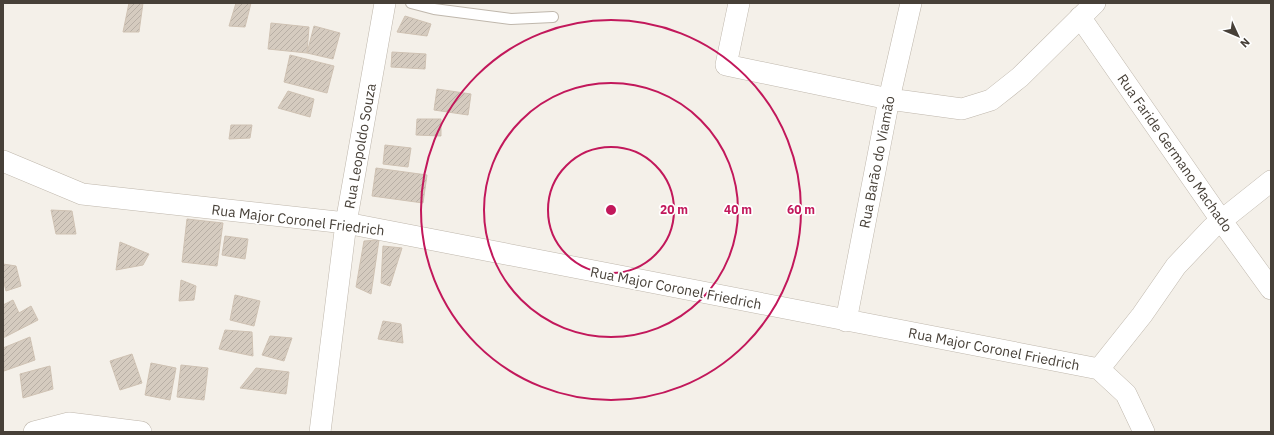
<svg xmlns="http://www.w3.org/2000/svg" width="1274" height="435" font-family="'IBM Plex Sans',sans-serif">
  <style>
    .building { fill: url(#building-hatch); stroke: #cfc2b3 }
    .lines { fill: none; stroke-linecap: round; stroke-linejoin: round }
    .service-casing { stroke: #bfb7ac; stroke-width: 12 }
    .minor-casing { stroke: #bfb7ac; stroke-width: 22 }
    .service { stroke: #fff; stroke-width: 10 }
    .minor { stroke: #fff; stroke-width: 21 }
    .ring { fill: none; stroke: #c2185b; stroke-width: 2 }
    .labels { text-anchor: middle; stroke-width: 3.5; stroke-linejoin: round; paint-order: stroke }
    .street-label { font-size: 14px; fill: #474038; stroke: #fff }
    .centre { fill: #c2185b; stroke: #fff; stroke-width: 2 }
    .ring-label { font-size: 12px; text-anchor: middle; font-weight: bold; fill: #c2185b; stroke: #fff; stroke-width: 3.5; stroke-linejoin: round; paint-order: stroke }
  </style>
  <defs>
    <pattern id="building-hatch" width="6" height="6" patternUnits="userSpaceOnUse"><rect width="6" height="6" fill="#d5cbbf"/><path d="M-1 1l2-2M0 6l6-6M5 7l2-2" fill="none" stroke="#b8afa5"/></pattern>
  </defs>
  <rect width="100%" height="100%" fill="#f4f0e9"/>
  <path class="building" d="M129 3H143L139 32H123Z
    M236 3H251L245 27 229 26Z
    M405 16 431 24 427 36 397 32Z
    M271 23 309 27 307 53 268 49Z
    M314 26 340 33 333 59 307 53Z
    M392 52 426 54 425 69 391 67Z
    M290 55 334 66 327 93 284 82Z
    M437 89 471 94 468 115 434 110Z
    M288 91 314 99 310 117 278 108Z
    M417 119H441V136L416 135Z
    M231 125H252L250 138 229 139Z
    M385 145 411 148 408 167 383 164Z
    M376 168 427 175 423 203 372 196Z
    M51 210 72 211 76 234H56Z
    M187 219 223 223 217 266 182 262Z
    M225 236 248 239 245 259 222 255Z
    M379 240 371 294 356 287 364 241Z
    M120 242 149 254 143 265 116 270Z
    M383 246 402 248 390 286 381 283Z
    M3 264 16 266 21 286 6 291 3 279Z
    M181 280 196 286 194 300 179 301Z
    M235 295 260 301 254 326 230 320Z
    M13 300 19 313 31 306 38 320 3 338V305Z
    M383 321 401 324 403 343 378 339Z
    M225 330 252 332 253 356 219 349Z
    M270 336 292 338 284 361 262 355Z
    M30 337 35 360 4 371 3 348Z
    M132 354 142 383 120 390 110 361Z
    M151 363 176 368 170 400 145 395Z
    M181 365 208 368 204 400 177 397Z
    M50 366 53 389 23 398 20 374Z
    M256 368 289 372 286 394 240 388Z"/>
  <g class="lines">
    <defs>
      <path id="service" d="M411 3 434 9 511 19 553 17"/>
      <path id="minor" d="M739 3 726 65 889 99 962 109 991 100 1020 77 1095 3
        M1080 17 1221 220 1271 289
        M3 161 82 194 346 223 1099 369 1142 315 1176 266 1212 228 1271 181
        M846 321 889 99 911 3
        M1099 369 1126 394 1144 432
        M34 432 69 423 141 432
        M320 432 346 223 385 3"/>
    </defs>
    <use href="#service" class="service-casing"/>
    <use href="#minor" class="minor-casing"/>
    <use href="#service" class="service"/>
    <use href="#minor" class="minor"/>
  </g>
  <g class="ring">
    <circle cx="611" cy="210" r="63"/>
    <circle cx="611" cy="210" r="127"/>
    <circle cx="611" cy="210" r="190"/>
  </g>
  <g class="labels">
    <g class="street-label">
      <text transform="translate(360 146) rotate(-80)" y="5">Rua Leopoldo Souza</text>
      <text transform="translate(1175 153) rotate(55)" y="5">Rua Faride Germano Machado</text>
      <text transform="translate(877 162) rotate(-79)" y="5">Rua Barão do Viamão</text>
      <text transform="translate(298 220) rotate(7)" y="5">Rua Major Coronel Friedrich</text>
      <text transform="translate(676 288) rotate(11)" y="5">Rua Major Coronel Friedrich</text>
      <text transform="translate(994 349) rotate(11)" y="5">Rua Major Coronel Friedrich</text>
    </g>
  </g>
  <circle cx="611" cy="210" r="6" class="centre"/>
  <g class="ring-label">
    <text x="674" y="214">20 m</text>
    <text x="738" y="214">40 m</text>
    <text x="801" y="214">60 m</text>
  </g>
  <rect width="1274" height="435" fill="none" stroke="#474038" stroke-width="8"/>
  <g transform="translate(1238 36) rotate(134)" stroke="#ffffff" stroke-width="3" paint-order="stroke">
  <path d="M0-3L7 15L0 10L-7 15Z" fill="#474038"/>
  <text y="-6" font-size="11" font-weight="bold" text-anchor="middle" fill="#474038">N</text>
  </g>
</svg>
